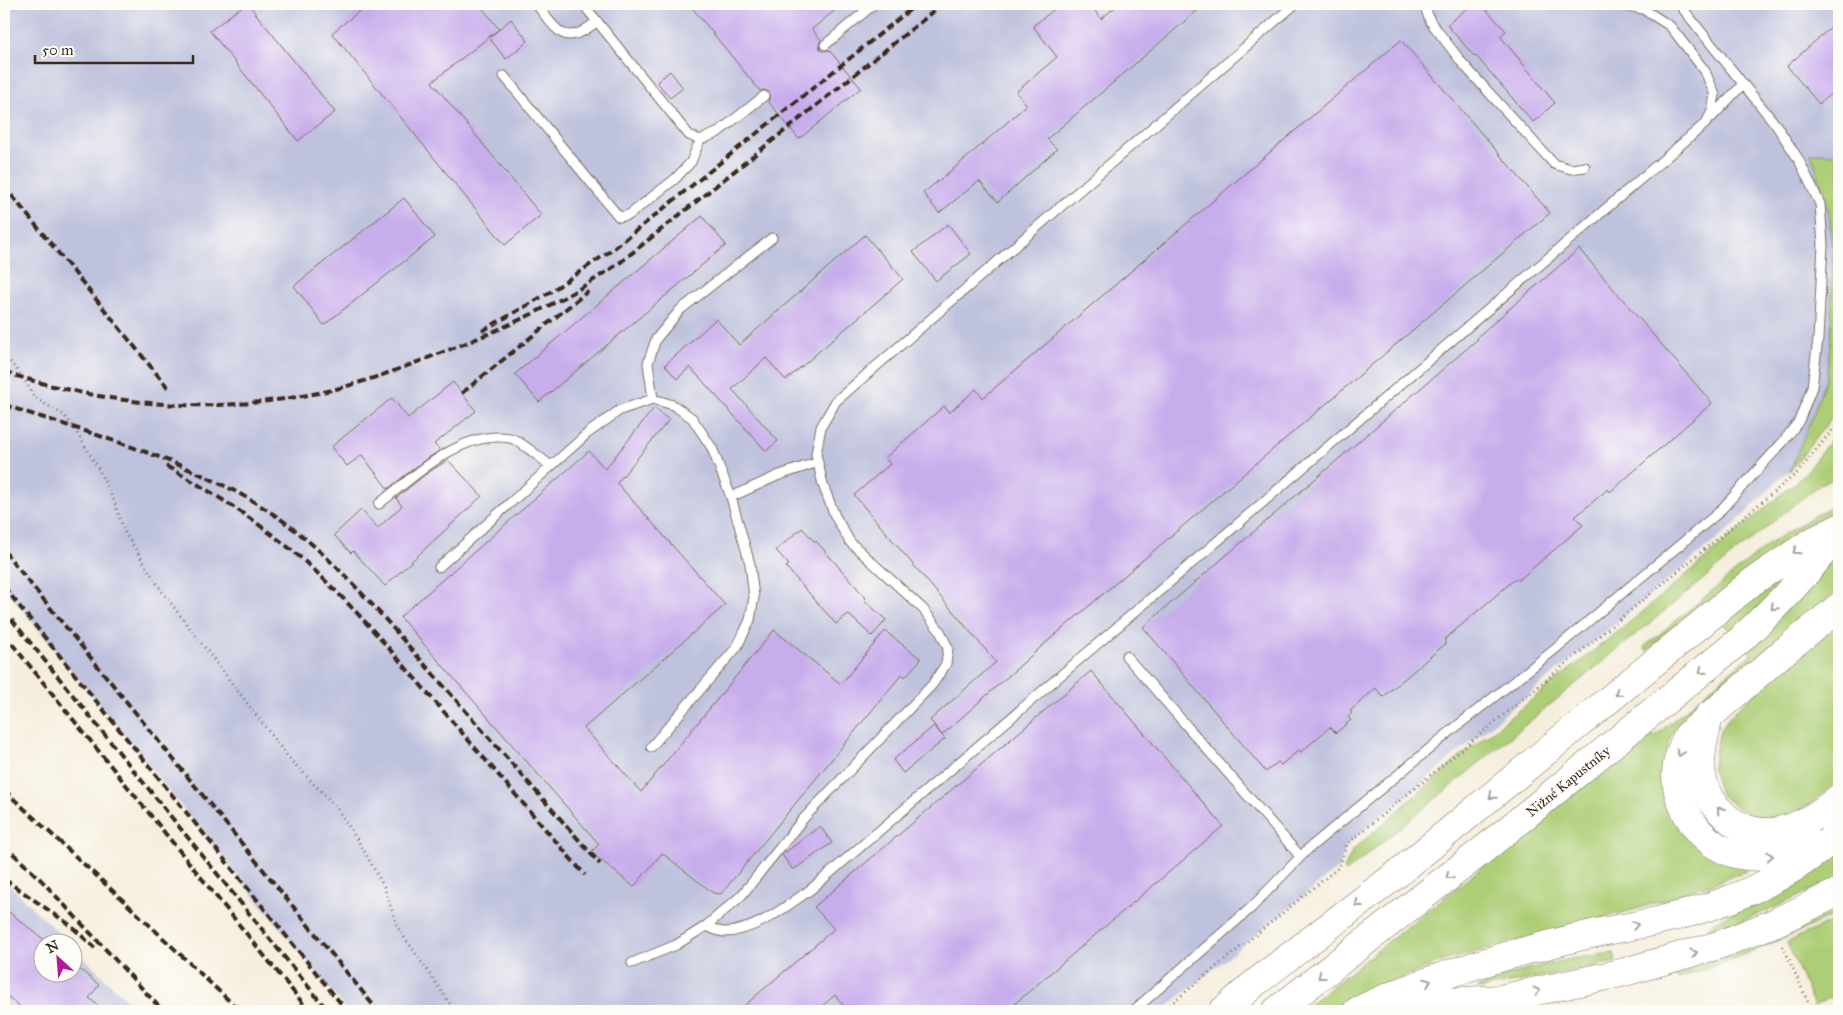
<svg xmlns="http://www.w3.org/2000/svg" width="1843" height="1015" font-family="'IM FELL Great Primer',serif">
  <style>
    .industrial { fill: #bfc2dd }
    .green { fill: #adce76; stroke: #747c4a }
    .building { fill: #c8adec }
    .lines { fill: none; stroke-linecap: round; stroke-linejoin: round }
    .lane-casing { stroke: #7c6f60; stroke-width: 11 }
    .highway-casing { stroke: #7c6f60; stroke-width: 29 }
    .path { stroke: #7c6f60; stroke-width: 3; stroke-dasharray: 1 4; stroke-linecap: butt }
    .lane { stroke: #fff; stroke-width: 9 }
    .highway { stroke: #fff; stroke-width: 28 }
    .rail { stroke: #3b2a1e; stroke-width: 4; stroke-dasharray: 8 4; stroke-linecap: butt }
    .oneway { stroke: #a79f9a }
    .labels { text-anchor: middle; stroke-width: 4.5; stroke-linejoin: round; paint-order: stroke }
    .street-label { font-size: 14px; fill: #3b2a1e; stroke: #fdfcf7 }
  </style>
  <rect width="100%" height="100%" fill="#fdfcf7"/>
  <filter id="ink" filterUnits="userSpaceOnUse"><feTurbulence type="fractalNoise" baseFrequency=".02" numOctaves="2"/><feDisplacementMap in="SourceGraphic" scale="10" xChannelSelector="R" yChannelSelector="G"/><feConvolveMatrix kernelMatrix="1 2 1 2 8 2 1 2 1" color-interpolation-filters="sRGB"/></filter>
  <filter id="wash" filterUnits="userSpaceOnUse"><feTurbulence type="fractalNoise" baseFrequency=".0096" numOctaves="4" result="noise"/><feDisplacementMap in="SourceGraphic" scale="20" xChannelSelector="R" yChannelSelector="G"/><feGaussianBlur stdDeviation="1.12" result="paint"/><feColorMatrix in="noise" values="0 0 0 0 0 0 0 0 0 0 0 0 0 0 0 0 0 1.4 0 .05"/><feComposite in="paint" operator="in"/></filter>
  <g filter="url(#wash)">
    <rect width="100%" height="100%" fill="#f5eedc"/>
    <path class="industrial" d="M4 4H1839V154H1811L1823 189 1829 213 1833 252 1831 337 1826 378 1812 417 1790 471 1781 477 1732 527 1347 844 1339 867 1162 1011H347L4 587Z
      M4 880 68 942H42V972H72L73 947 138 1011H4Z"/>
    <path class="green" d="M1811 153 1839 154V408L1790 471 1812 417 1826 378 1831 337 1833 253 1829 213 1823 189Z
      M1839 429V476L1820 485 1801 499 1346 872 1344 869 1353 850 1455 761 1640 614 1803 476Z
      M1839 503V514L1831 518 1647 651 1644 647 1769 544 1813 516Z
      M1839 542V590L1714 690 1685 715 1677 726 1671 736 1667 749 1664 777 1744 867 1746 871 1717 882 1640 908 1446 960 1359 995 1325 1011H1301L1651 733 1654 737 1751 654 1722 622 1760 591Z
      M1839 624V780L1811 804 1786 819 1750 818 1720 794 1712 768 1720 730 1728 719 1741 705Z
      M1839 853V877L1776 907 1710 934 1708 927C1749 899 1797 881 1839 853Z
      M1839 906V913C1786 938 1733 960 1678 979L1675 977 1674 972 1723 957Z
      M1839 918V993L1814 1006 1787 942Z
      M1614 953 1616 962 1479 989 1477 988C1483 983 1491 981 1498 979 1535 965 1575 957 1614 953Z"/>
    <g id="blocks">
      <path class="building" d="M245 4H248L335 112 298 141 210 31Z
        M368 4H479L499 29 432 82 541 215 505 245 332 33Z
        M689 4H843L812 29 821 40 819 43 820 49 823 51 829 50 861 88 799 139 768 101 770 96 769 92 764 90 760 91Z
        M1061 4H1090L1101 19 1119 4H1205L1047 139 1057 149 998 202 979 181 939 213 923 193 957 166 1027 105 1016 92 1057 57 1033 26Z
        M1472 4H1481L1506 31 1500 36 1555 103 1533 122 1476 56 1475 57 1447 25Z
        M511 19 528 41 506 59 489 38Z
        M1839 20V86L1819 104 1787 66Z
        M1401 40 1550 213 1042 646 942 735 930 720 996 662 854 495 890 464 885 458 944 406 949 413 976 389 983 398Z
        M670 71 683 88 670 98 657 82Z
        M404 198 435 237 324 325 294 286Z
        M702 216 726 245 539 402 515 374Z
        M948 224 971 254 936 281 913 252Z
        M865 235 903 279 786 380 766 358 732 389 778 441 766 451 690 367 677 379 665 365 716 319 739 345Z
        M1579 249 1712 403 1610 492 1608 489 1575 517 1583 525 1519 580 1515 579 1445 639V644L1383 697 1376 688 1350 711 1352 713 1348 717 1351 720 1336 733 1330 727 1301 752 1299 750 1281 765 1278 762 1266 772 1143 627 1478 339 1477 337Z
        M453 382 476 411 434 444 440 450 419 464 388 489 362 455 347 466 331 447 392 398 408 418Z
        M654 408 669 420 617 483 725 605 584 728 641 792 774 630 841 684 885 631 921 659 905 677 902 674 721 894 713 893 662 853 634 887 591 852 599 844 400 617 589 451 605 469Z
        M448 460 482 496 385 586 353 551 351 553 334 535 361 510 378 528 402 506 396 498 426 474Z
        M802 528 815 542 816 541 866 598 864 600 886 620 872 636 848 614 836 624 786 567 789 565 776 550Z
        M1091 671 1223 826 1006 1011H848L835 995 816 1011H738L834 929 814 907Z
        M934 726 945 739 903 773 893 760Z
        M820 826 832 843 793 870 782 855Z
        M4 908 47 942H42V972H72V963L99 985 89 998 105 1011H26L4 994Z"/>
    </g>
  </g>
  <g filter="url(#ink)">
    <use href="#blocks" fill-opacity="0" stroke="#7c6f60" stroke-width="1"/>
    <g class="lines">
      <defs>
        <path id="lane" d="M536 4C558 31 564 49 597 21
          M583 4 689 135 700 140 717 133 764 96
          M1424 4 1430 21 1463 64 1554 164 1571 169 1585 167
          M825 45 874 4
          M504 76 619 217 629 215 675 179 691 162 700 140
          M1712 117 1743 84
          M653 399 648 363 656 339 680 310 772 238
          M379 504C413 477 462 429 510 438 518 439 543 460 551 466
          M439 567 588 433 620 410 653 399 673 405 692 418 712 448 731 497
          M1126 656 1300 856
          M651 747 737 647 750 620 754 597 750 564 731 497 777 476 818 462
          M706 926C711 928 719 932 724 932 754 932 787 906 810 890L1706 123 1712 111 1715 95 1705 71 1670 26 1643 9 1615 4
          M632 963 676 945 706 926 741 896 803 819 932 685 946 664 948 648 940 631 923 609 850 542 835 516 823 485 816 454 821 427 836 401 1295 4
          M1133 1011 1252 907 1308 849 1457 726 1554 650 1718 513 1783 442 1799 421 1812 387 1818 339 1823 245 1820 204 1799 160 1776 125 1679 4
          M1838 1011 1839 1005"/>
        <path id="highway" d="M1709 715C1706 732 1700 750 1701 768 1702 784 1710 801 1721 812 1759 851 1805 827 1839 798
          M1810 843C1803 847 1794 853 1786 854 1769 858 1746 858 1729 852 1699 841 1676 806 1676 774 1676 760 1681 748 1688 735L1781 654 1839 607
          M1390 1005 1500 999 1621 973 1719 945 1774 923 1839 892
          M1223 1011 1255 983 1397 874 1752 582 1811 542 1839 528
          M1276 1011 1488 846 1739 641C1775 608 1810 573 1837 533
          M1357 1011C1429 976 1509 954 1587 935 1614 929 1642 925 1669 918 1717 907 1775 884 1814 854 1823 847 1831 839 1839 831"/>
      </defs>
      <use href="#lane" class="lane-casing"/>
      <use href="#highway" class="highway-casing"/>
      <path class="path" d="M4 354 24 379 33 395 40 401 64 415 74 428 98 468 114 501 124 531 161 590 288 757 337 808 363 849 384 887 398 928 455 1011
        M1783 946 1812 1011
        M1162 1011 1339 867 1347 844 1797 473 1839 422
        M1814 1011 1825 1009"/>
      <use href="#lane" class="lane"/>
      <use href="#highway" class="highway"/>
      <path class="rail" d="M4 186 169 389
        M482 331 547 294 612 250 917 4
        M4 372C117 408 216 416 332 390 373 380 412 364 451 349 512 325 569 299 622 261L943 4
        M462 393 588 291
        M4 405C89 433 178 457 256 503 323 543 375 608 426 666 484 732 542 798 600 864
        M166 466C211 491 254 519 294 552 350 600 396 657 444 712 491 766 538 821 585 875
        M4 551 378 1011
        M4 587 347 1011
        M4 610 328 1011
        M4 634 309 1011
        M4 790 143 919 240 1011
        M4 845 41 880 163 1011
        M4 879 70 925 95 948"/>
    </g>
    <defs><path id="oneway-chevron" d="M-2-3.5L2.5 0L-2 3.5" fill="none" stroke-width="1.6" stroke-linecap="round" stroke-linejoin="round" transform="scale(1.25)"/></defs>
    <g class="oneway">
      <use href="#oneway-chevron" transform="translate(1796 551) rotate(147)"/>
      <use href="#oneway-chevron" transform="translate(1774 607) rotate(133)"/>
      <use href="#oneway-chevron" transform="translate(1702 671) rotate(141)"/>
      <use href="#oneway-chevron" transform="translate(1618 693) rotate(141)"/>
      <use href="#oneway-chevron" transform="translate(1680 753) rotate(108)"/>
      <use href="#oneway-chevron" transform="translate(1492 796) rotate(141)"/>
      <use href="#oneway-chevron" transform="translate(1720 810) rotate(-131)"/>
      <use href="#oneway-chevron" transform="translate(1770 856) rotate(-4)"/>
      <use href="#oneway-chevron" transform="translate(1449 876) rotate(142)"/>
      <use href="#oneway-chevron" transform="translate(1358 904) rotate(142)"/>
      <use href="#oneway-chevron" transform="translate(1635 925) rotate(-12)"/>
      <use href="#oneway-chevron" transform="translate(1694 953) rotate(-17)"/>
      <use href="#oneway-chevron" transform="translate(1321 976) rotate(142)"/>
      <use href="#oneway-chevron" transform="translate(1428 982) rotate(-21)"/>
      <use href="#oneway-chevron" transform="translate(1537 991) rotate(-13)"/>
    </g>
  </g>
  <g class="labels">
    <g class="street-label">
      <text transform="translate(1568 781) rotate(-39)" y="5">Nižné Kapustníky</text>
    </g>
  </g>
  <rect width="1843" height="1015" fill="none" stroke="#fdfcf7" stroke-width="20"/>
  <g transform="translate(58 958) rotate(334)"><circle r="24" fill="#fdfcf7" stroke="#afa8a0"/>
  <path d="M0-4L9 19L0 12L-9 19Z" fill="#b5179e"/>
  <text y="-8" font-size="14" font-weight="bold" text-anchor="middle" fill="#3b2a1e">N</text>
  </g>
  <path d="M35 55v8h158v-8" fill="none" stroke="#3b2a1e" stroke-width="2.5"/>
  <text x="42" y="55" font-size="15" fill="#3b2a1e" stroke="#fdfcf7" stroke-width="4" paint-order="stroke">50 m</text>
</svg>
